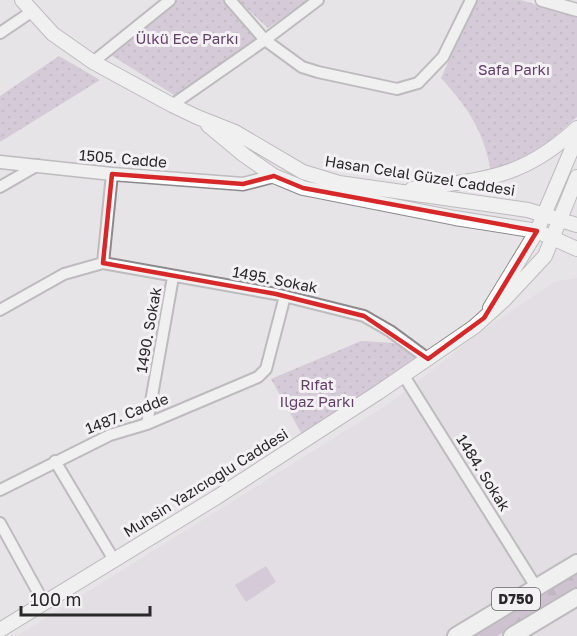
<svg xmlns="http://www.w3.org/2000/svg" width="577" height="636" font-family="'Golos Text',sans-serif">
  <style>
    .built { fill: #dfd7df }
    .green { fill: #c2acc5 }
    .forest { fill: url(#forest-firs) }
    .park { fill: url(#park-dots) }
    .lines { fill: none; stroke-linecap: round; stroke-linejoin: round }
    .minor-casing { stroke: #8c8a8c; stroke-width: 14 }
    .tertiary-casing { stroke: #8c8a8c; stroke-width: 15 }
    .secondary-casing { stroke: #8c8a8c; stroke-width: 16 }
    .trunk-casing { stroke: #8c8a8c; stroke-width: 20 }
    .minor { stroke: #fff; stroke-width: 10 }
    .tertiary { stroke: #fff; stroke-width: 12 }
    .secondary { stroke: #fff; stroke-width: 14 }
    .trunk { stroke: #fff; stroke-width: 16 }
    .marked { fill: none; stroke: #d62828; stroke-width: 4.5; stroke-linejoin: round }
    .labels { text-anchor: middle; stroke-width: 6; stroke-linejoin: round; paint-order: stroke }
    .shield { fill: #f3f1f4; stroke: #666567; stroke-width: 1.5 }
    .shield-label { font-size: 14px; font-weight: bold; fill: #2a292a }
    .park-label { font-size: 15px; fill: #65406a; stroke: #f3f1f4 }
    .street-label { font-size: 15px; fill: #2a292a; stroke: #f3f1f4 }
  </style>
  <defs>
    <pattern id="forest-firs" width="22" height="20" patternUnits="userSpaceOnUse" patternTransform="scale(1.5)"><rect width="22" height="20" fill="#b49ab7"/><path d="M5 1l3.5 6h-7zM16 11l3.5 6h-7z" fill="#937e95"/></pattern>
    <pattern id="park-dots" width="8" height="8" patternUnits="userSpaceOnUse" patternTransform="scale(1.5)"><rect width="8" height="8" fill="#c2acc5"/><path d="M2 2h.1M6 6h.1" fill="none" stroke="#9e8ca0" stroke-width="1.8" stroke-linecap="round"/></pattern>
  </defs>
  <rect width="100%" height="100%" fill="#e6e4e6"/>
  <path class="built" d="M577 278V636H17L390 403 478 334 554 282Z"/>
  <path class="green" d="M266 566 276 582 246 602 235 585Z"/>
  <path class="forest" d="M577 571V588L497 636H470Z"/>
  <path class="park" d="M173 0H227L260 38 174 95 111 55 153 16Z
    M238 0H309L268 28Z
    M472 0H521L577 17V117L538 151 495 172H491C484 131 468 108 441 78L467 21 464 18Z
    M59 56 100 80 0 142V96Z
    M361 341 394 343 428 359 305 440 271 379Z"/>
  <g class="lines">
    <defs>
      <path id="minor" d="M230 0 265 40 302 67 318 72 397 89 418 83 443 57 471 0
        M0 33 31 12
        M93 62 170 0
        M172 105 265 40 318 0
        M0 187 38 165
        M103 263 276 294 364 316 390 331 428 359
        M0 310 64 274 103 263 112 174
        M404 376 536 587
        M147 424 173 277
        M55 461 114 560
        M0 490 110 435 147 424 258 377 266 369 285 296
        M0 523 44 603"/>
      <path id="tertiary" d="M542 0 577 10
        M0 162 112 174 243 184 274 176"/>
      <path id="secondary" d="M22 0 53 34 93 62 172 105 197 117 235 132 303 172 339 183 528 210 577 225
        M208 125 244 155 274 176 303 188 455 218 537 231 577 249
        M412 189C483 179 521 180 577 128
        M490 308 537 231 577 137
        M0 630 217 497 379 392 474 327 504 300 545 256 577 177"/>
      <path id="trunk" d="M456 636 577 563
        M512 636 577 597"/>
    </defs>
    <use href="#minor" class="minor-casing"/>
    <use href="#tertiary" class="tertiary-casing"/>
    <use href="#secondary" class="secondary-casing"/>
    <use href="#trunk" class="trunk-casing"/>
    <use href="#minor" class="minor"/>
    <use href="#tertiary" class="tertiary"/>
    <use href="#secondary" class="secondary"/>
    <use href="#trunk" class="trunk"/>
  </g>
  <path d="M0 0H577V636H0ZM112 174 243 184 274 176 303 188 537 231 484 318 428 359 364 316 276 294 103 263Z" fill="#e6e4e6" fill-opacity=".55" fill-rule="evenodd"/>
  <path class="marked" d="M112 174 243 184 274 176 303 188 537 231 484 318 428 359 364 316 276 294 103 263Z"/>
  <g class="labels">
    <rect class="shield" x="492" y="588" width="48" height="22" rx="4.5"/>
    <g class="shield-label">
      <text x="516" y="604">D750</text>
    </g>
    <g class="park-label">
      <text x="187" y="44">Ülkü Ece Parkı</text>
      <text x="514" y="75">Safa Parkı</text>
      <text x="317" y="390">Rıfat<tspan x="317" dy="17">Ilgaz Parkı</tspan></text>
    </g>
    <g class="street-label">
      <text transform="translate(123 159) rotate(5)" y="5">1505. Cadde</text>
      <text transform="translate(420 176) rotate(9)" y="5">Hasan Celal Güzel Caddesi</text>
      <text transform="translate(275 280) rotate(11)" y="5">1495. Sokak</text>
      <text transform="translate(149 330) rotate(-80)" y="5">1490. Sokak</text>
      <text transform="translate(127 414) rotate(-21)" y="5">1487. Cadde</text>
      <text transform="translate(483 473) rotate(58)" y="5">1484. Sokak</text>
      <text transform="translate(206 483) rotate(-32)" y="5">Muhsin Yazıcıoğlu Caddesi</text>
    </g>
  </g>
  <path d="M21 606v9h129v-9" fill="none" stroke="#2a292a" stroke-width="3"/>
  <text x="30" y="606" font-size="18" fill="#2a292a" stroke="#f3f1f4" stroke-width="4.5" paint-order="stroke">100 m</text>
</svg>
